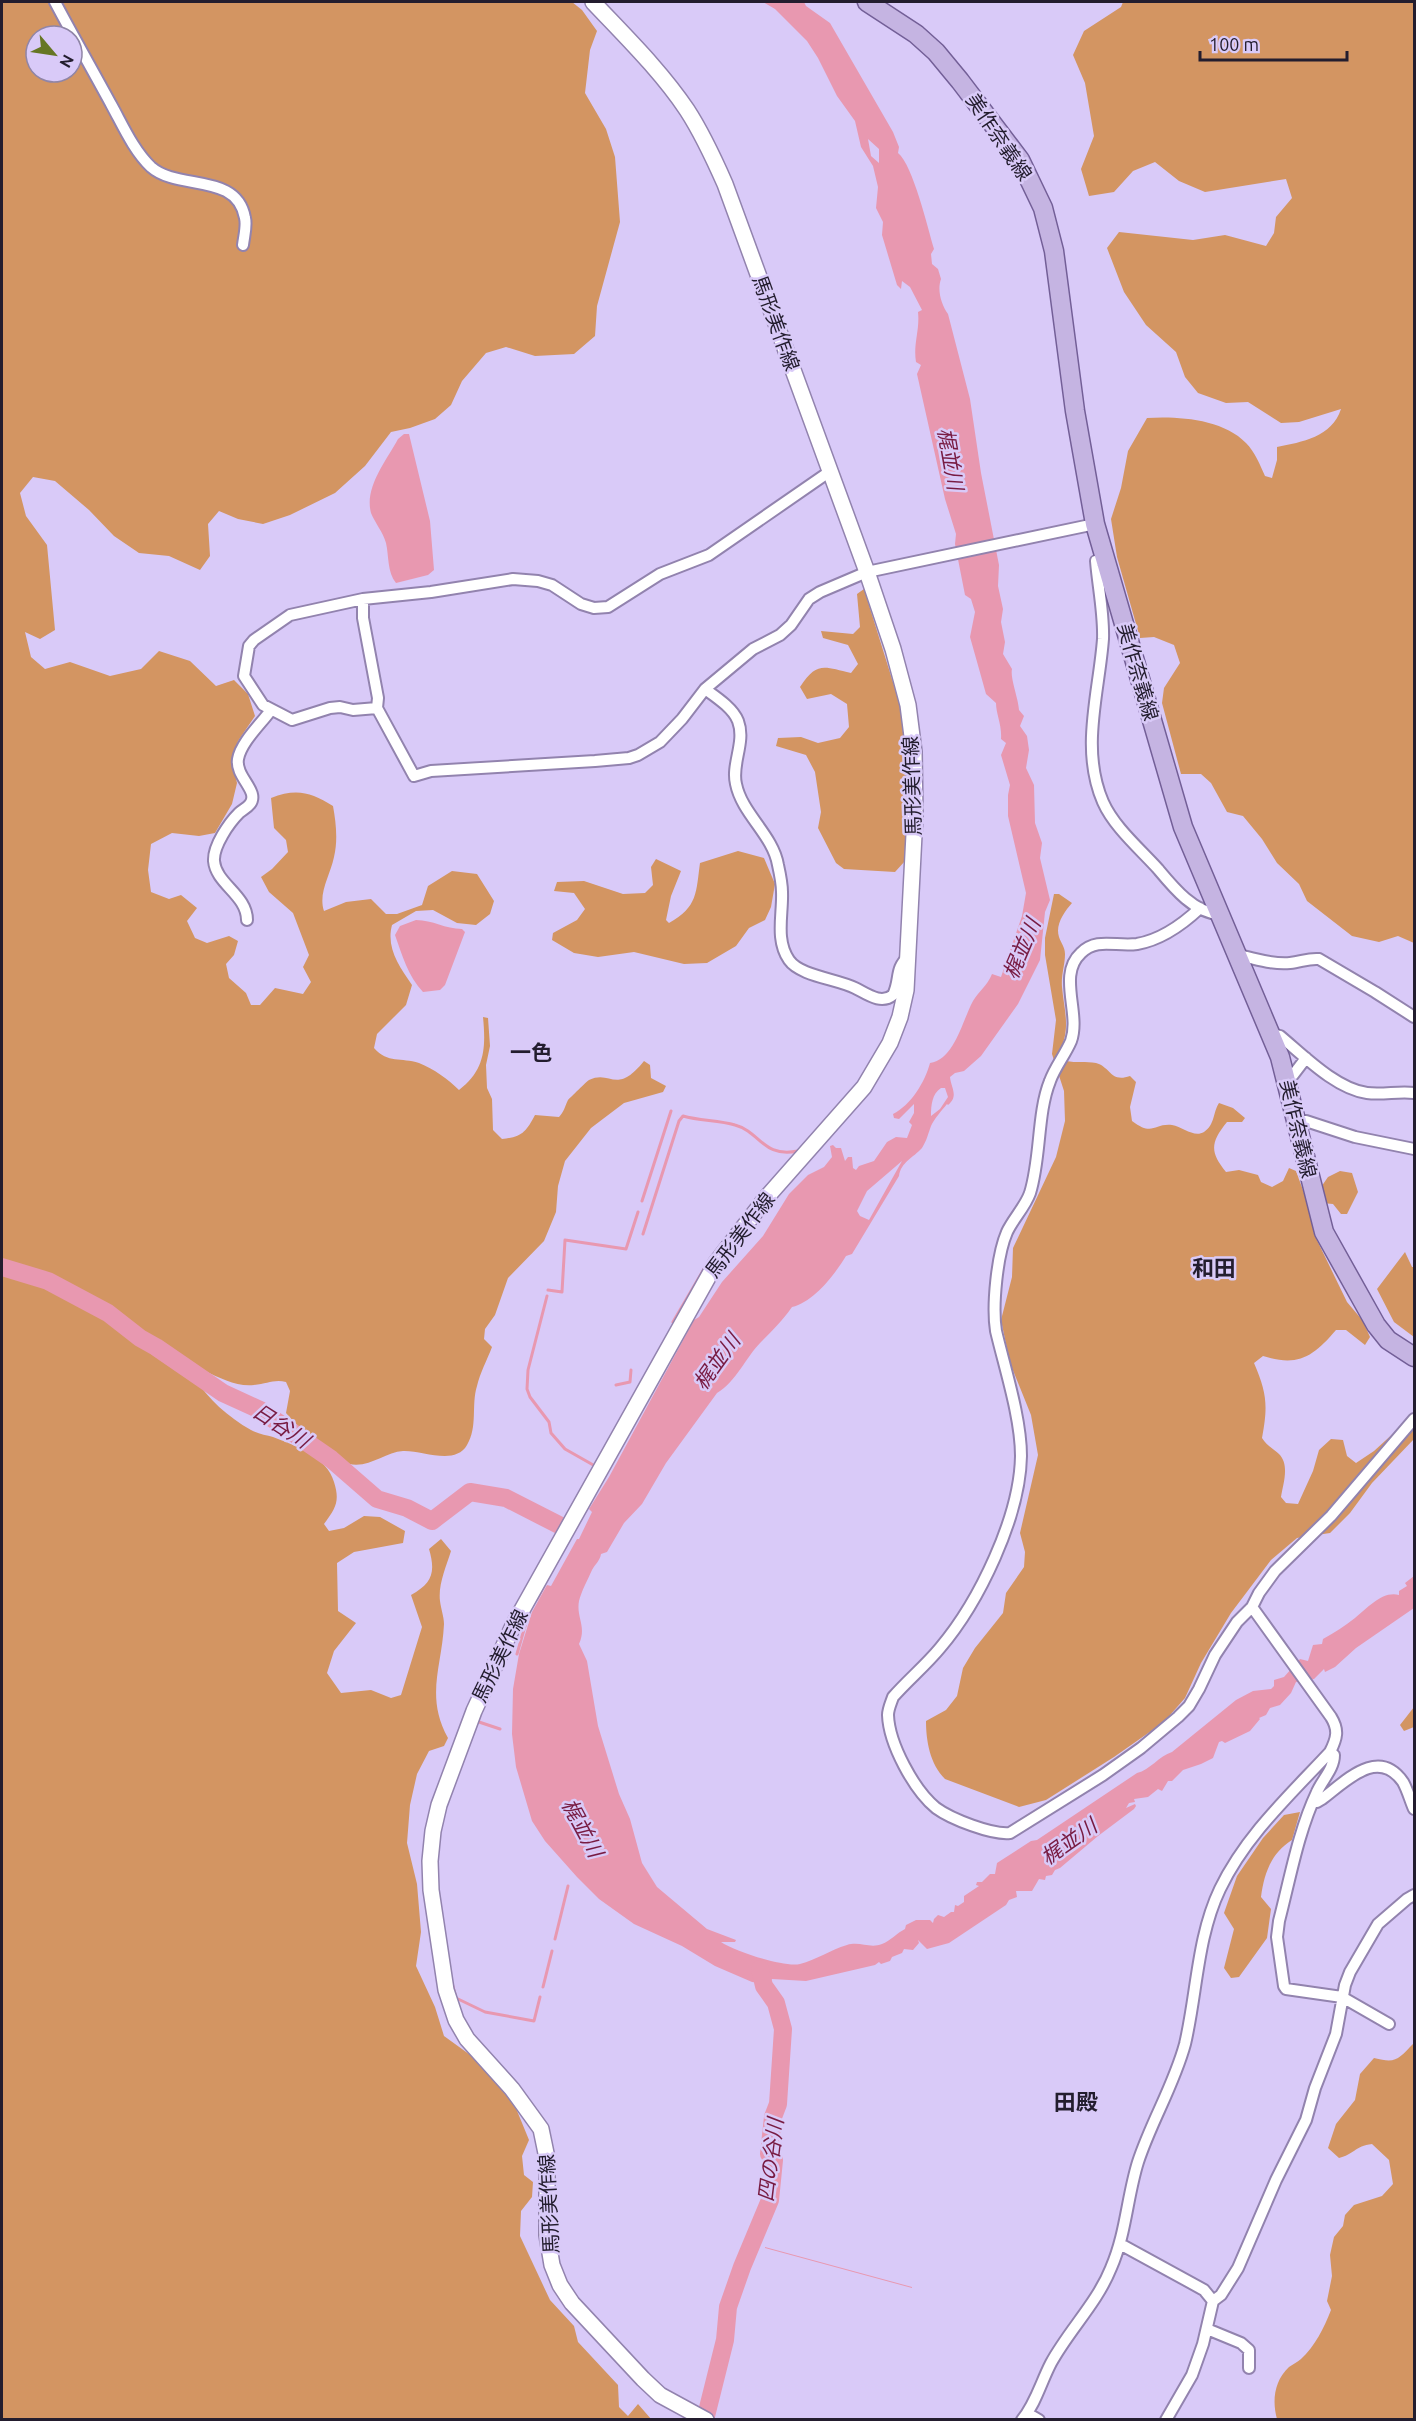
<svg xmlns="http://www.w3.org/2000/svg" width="1416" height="2421" font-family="Ubuntu,'Noto Sans JP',sans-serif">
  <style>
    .forest { fill: #d39562; fill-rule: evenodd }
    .water { fill: #e898b0; fill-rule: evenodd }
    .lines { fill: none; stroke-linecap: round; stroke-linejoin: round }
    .stream { stroke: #e898b0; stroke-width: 3 }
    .river { stroke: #e898b0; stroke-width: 18 }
    .minor-casing { stroke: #9283ae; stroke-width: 14 }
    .secondary-casing { stroke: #9283ae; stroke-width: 18 }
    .primary-casing { stroke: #735f97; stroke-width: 21 }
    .minor { stroke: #fff; stroke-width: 10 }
    .secondary { stroke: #fff; stroke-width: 15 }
    .primary { stroke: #c5b4e2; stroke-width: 18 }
    .labels { text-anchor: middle; stroke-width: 5; stroke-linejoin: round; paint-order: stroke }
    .street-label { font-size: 20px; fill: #231d2e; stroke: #d9caf8 }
    .water-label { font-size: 21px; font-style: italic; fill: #781b42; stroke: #d9caf8 }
    .neighbourhood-label { font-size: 21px; font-weight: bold; fill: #231d2e; stroke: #d9caf8 }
    .quarter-label { font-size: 22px; font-weight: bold; fill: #231d2e; stroke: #d9caf8 }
  </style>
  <rect width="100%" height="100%" fill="#d9caf8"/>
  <path class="forest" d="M2 2H572L582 10 597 31 590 50 585 93 606 129 615 157 620 222 597 306 595 336 574 354 535 356 506 347 486 353 462 381 451 405 435 419 410 428 391 432 365 466 335 493 290 515 263 524 238 519 219 511 208 524 210 556 200 570 169 556 139 553 114 536 89 510 55 481 33 477 20 493 26 516 47 545 55 630 40 639 25 632 31 657 45 669 70 662 110 676 141 669 159 651 190 661 216 686 234 680 248 694 255 716 238 741 232 762 237 783 232 804 215 833 199 836 172 833 151 844 148 870 151 892 169 899 181 895 197 908 187 921 195 938 207 943 229 936 238 941 234 955 226 964 229 978 246 993 251 1005H260L275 988 303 994 311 982 303 967 309 955 293 913 269 892 261 877 272 869 288 852 286 840 274 828 271 798C296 788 311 792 333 806 336 822 338 841 334 857 330 876 318 893 324 911L346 902 371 899 386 914H397L422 905 428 886 452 871 477 874 494 901 490 914 476 925 457 923 433 910 416 911 392 925C386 948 399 966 412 985L406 1005 377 1034 374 1048C388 1064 401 1057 419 1063 434 1069 448 1079 459 1090 485 1070 486 1048 483 1017L488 1018 490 1046 486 1065 487 1088 492 1099 493 1130 502 1139C522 1137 526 1132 535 1115L559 1117C564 1112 565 1106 568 1100 571 1097 586 1082 589 1080 611 1069 616 1096 644 1061L650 1065 651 1078 666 1086 663 1092 624 1103 591 1128 565 1161 558 1186 556 1212 544 1241 508 1278 495 1315 485 1329 484 1339 492 1347C487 1360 480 1373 477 1386 471 1405 478 1427 467 1445 455 1466 422 1450 403 1451 383 1452 365 1473 341 1461 322 1452 300 1429 286 1413L290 1391 286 1382C274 1379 267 1384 254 1385 237 1387 220 1378 205 1371L194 1377C208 1399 228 1417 251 1430 258 1434 266 1435 273 1437 296 1446 327 1457 334 1482 340 1501 336 1508 324 1524L329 1531 344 1528 364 1516 380 1517 405 1531 403 1543 354 1552 337 1563 338 1611 356 1623 334 1651 327 1673 341 1693 371 1690 391 1698 401 1695 422 1627 411 1595C432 1583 436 1573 429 1549L441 1539 451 1551C446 1567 438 1585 440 1601 441 1609 444 1617 444 1624 442 1667 425 1696 448 1738L444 1746 429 1751 417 1774 410 1805 407 1843 417 1884 421 1932 416 1966 435 2007 444 2036 473 2057 513 2101 529 2140 522 2156 524 2175 533 2182 532 2197 521 2211 520 2236 550 2300 574 2326 578 2342 618 2385 619 2407 628 2416 638 2404 651 2419 2 2420ZM36 36H72V72H36Z
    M1123 2H1414V943L1398 936 1379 942 1352 936 1307 901 1299 884 1277 863 1262 839 1243 816 1227 812 1211 783 1201 774H1181L1162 703 1164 688 1180 663 1174 645 1154 637 1140 638 1117 557 1111 519 1121 488 1128 451 1147 418C1178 416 1223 419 1246 443 1255 452 1260 465 1265 476L1272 478 1277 460V447C1302 442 1332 437 1341 409L1299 422 1281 423 1248 402 1226 403 1198 393 1185 377 1176 352 1146 325 1124 292 1107 248 1119 232 1193 240 1225 235 1266 246 1274 233 1276 217 1292 198 1286 179 1205 192 1179 181 1155 162 1133 171 1114 192 1089 196 1081 169 1094 136 1085 83 1073 55 1084 31 1121 7Z
    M864 589 901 708 907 774 905 861 895 872 844 869 836 863 818 828 821 812 815 772 806 755 776 746 778 738 801 737 818 743 840 738 849 727 847 704 831 694 807 699 800 687C817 661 824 667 851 673L858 664 848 645 823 638 821 631 853 634 860 627 857 594Z
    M738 851 764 858 775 884 771 907 765 920 749 928 736 946 707 963 684 964 634 952 598 957 574 953 552 940 553 933 577 920 585 909 574 893 554 891 557 882 584 881 623 894 645 893 653 885 651 867 656 859 681 871 671 896 666 920 669 923C698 907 696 892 700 863Z
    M1054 894H1059L1072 903C1064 912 1055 925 1059 937 1061 943 1065 947 1065 954 1065 965 1061 975 1062 987 1064 1010 1071 1028 1060 1050L1066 1061C1076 1063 1086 1061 1096 1063 1111 1067 1110 1083 1130 1076L1136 1082 1130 1107 1132 1121C1153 1137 1154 1123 1172 1125 1183 1127 1194 1138 1204 1132 1215 1125 1213 1112 1219 1103L1233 1108 1245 1118 1242 1122H1227C1210 1143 1210 1152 1226 1172L1239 1170 1258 1175 1261 1182 1272 1187 1283 1181 1289 1168 1296 1171 1304 1193 1319 1190 1328 1177 1340 1171 1352 1173 1358 1192 1347 1214H1341L1333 1204 1322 1203 1312 1218 1314 1234 1347 1302 1363 1321 1370 1337 1365 1345 1346 1330H1336C1313 1357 1298 1367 1263 1356L1254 1363C1267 1393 1268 1406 1262 1438 1267 1446 1273 1448 1279 1454 1290 1465 1283 1484 1281 1497L1286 1503 1298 1504 1313 1471 1319 1450 1331 1439 1343 1440 1347 1456 1356 1463 1374 1451 1397 1430 1414 1427V1439L1372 1483 1350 1513 1330 1533 1297 1538 1271 1560 1231 1613 1201 1663 1185 1698 1164 1722 1114 1757 1046 1800 1019 1807 945 1779C930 1764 926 1741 926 1721L946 1710 957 1696 963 1668 975 1648 1003 1613 1006 1593 1024 1567 1025 1552 1020 1533 1038 1455 1031 1415 1010 1363 1001 1320 1012 1277 1013 1248 1056 1157 1065 1121 1064 1091 1052 1054 1056 1020 1045 955V938Z
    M1405 1252 1412 1267H1414V1337L1394 1322 1377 1289Z
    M1414 1707V1727L1404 1731 1400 1725Z
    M1300 1812 1292 1840C1271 1853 1264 1874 1261 1897L1271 1909 1267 1938 1239 1977 1231 1978 1224 1968 1234 1929 1224 1913 1237 1876 1263 1838 1284 1815Z
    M1414 2043V2419H1277C1272 2401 1274 2381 1289 2367 1293 2364 1298 2362 1301 2359 1315 2346 1324 2328 1331 2310L1327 2301 1332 2276 1330 2255 1334 2237 1343 2226 1345 2215 1354 2205 1382 2196 1393 2184 1389 2160 1372 2144C1355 2146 1353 2155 1339 2158L1328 2148 1336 2124 1355 2100 1360 2074 1374 2058C1397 2064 1398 2059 1414 2043Z"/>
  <path class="water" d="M763 2H804L806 6 830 23 893 132 899 147 898 153C913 165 928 229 934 249L931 254 932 264 938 269 941 279C937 290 941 304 948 314L970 399 981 473 999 565 998 586 1003 609 1001 622 1005 642 1003 654 1012 669C1010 678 1018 697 1019 710L1024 716 1020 726 1027 736 1029 750 1026 768 1034 785 1035 823 1042 843 1040 858 1050 900 1045 912 1040 960 1018 1004 981 1056 964 1071 955 1073 950 1077C951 1088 959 1096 948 1105L947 1104C942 1110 934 1119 931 1126 928 1134 927 1140 922 1148 913 1158 901 1162 899 1176L852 1254 846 1256C835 1274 814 1302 792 1307 782 1321 773 1330 761 1342 746 1357 736 1382 717 1393L666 1463 642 1504 624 1523 607 1552 601 1554C600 1561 595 1564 592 1570 588 1579 581 1592 579 1601 576 1618 587 1626 579 1644L587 1661 598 1726 619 1794 630 1819 642 1863 657 1887 707 1929 736 1940 735 1942H721C734 1951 785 1968 800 1964 816 1960 830 1950 847 1945 860 1941 870 1949 882 1944 890 1941 897 1933 905 1929L906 1925 916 1920H930L933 1923 934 1919 938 1915 944 1917 951 1912H954L955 1905 958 1906 964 1902V1896L979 1886 976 1885 977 1882H982L990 1874H995L997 1863 1031 1841 1037 1840 1137 1773C1150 1770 1159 1756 1172 1752L1236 1700 1253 1691 1271 1689 1274 1686V1680L1284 1677 1300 1659 1308 1661 1313 1645 1322 1644 1323 1639C1334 1633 1345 1626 1355 1618 1369 1607 1382 1591 1399 1595V1591L1407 1586 1405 1583 1414 1576V1608L1356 1648 1335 1667 1325 1672 1324 1669 1314 1679 1296 1682 1291 1693 1280 1705 1270 1708 1266 1715 1259 1718 1260 1719 1250 1731 1225 1743 1222 1741 1219 1742 1213 1758 1201 1764 1183 1770 1172 1781H1168L1162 1791 1158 1789 1148 1797 1134 1799 1135 1802 1129 1803 1126 1808 1135 1804 1136 1806 1134 1809 1098 1836 1060 1868 1055 1870 1052 1875 1046 1876 1045 1880 1039 1879 1032 1891H1016L1017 1897 1009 1900 1006 1905 949 1943 927 1949 918 1940 919 1943 913 1950 904 1949 902 1953 892 1957 890 1961 881 1964 879 1962 875 1965 806 1981 772 1979 768 1984 752 1982 715 1966 682 1946 634 1924 599 1899 577 1877 545 1841 532 1821 516 1767 512 1734 513 1689 519 1654 532 1612 547 1585 551 1586 577 1539H579L592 1512 589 1509 609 1477 694 1320 699 1317 722 1282 763 1236 789 1194 808 1175 824 1167 832 1157 830 1146 833 1145 836 1148H841L845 1161 848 1157H852L853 1168 856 1170 859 1166 874 1161 887 1142 896 1137 907 1138 912 1125 909 1122 914 1113V1104L899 1119 894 1118 893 1114C911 1105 925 1082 930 1063 955 1059 962 1021 973 1001 979 991 987 986 992 974L1001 977 1022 916 1026 893 1008 816V795L1010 785 1001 755 1006 743 1001 739C1002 725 996 714 996 703L986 694 981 676 970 637 975 612 971 599 965 595 955 544 956 534 945 499 917 374 921 365 916 362C913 344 920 330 918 312L922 310 910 287 902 281 901 289 897 285 882 235 883 222 876 208 878 187 873 166 861 147 855 121 837 96 818 58 807 41 775 9ZM868 139 879 149V163L871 156ZM941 1088H945L948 1097 940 1109 931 1116C931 1105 932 1094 941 1088ZM902 1161 869 1220 860 1216 857 1211 867 1191Z
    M404 434H409L430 521 434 570 428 575 396 583C387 572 389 556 386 543 383 532 375 523 371 513 364 487 387 460 398 439Z
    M416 920C433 920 445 929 462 929L465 932 445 985 440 990 423 992C408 976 402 955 395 935L400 926Z
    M765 2247 912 2287V2288L765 2248Z"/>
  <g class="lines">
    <path class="stream" d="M642 1201 671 1111
      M643 1234 679 1121 683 1116C700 1121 718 1120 735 1125 761 1132 762 1158 798 1151
      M548 1290 562 1292 565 1240 626 1249 638 1212
      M547 1296 528 1370 527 1389 530 1397 549 1422 551 1433 565 1449 595 1466
      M673 1322 704 1269
      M616 1385 630 1382 631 1370
      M537 1599 544 1586
      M517 1654 529 1612
      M476 1721 500 1729
      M555 1939 568 1886
      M452 1983 456 1998 485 2012 534 2021 540 1997
      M543 1987 552 1951"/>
    <path class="river" d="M2 1267 48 1281 108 1313 140 1338 156 1347 223 1393 260 1410 331 1459 377 1499 407 1508 432 1521 470 1492 506 1498 559 1525
      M705 2420 725 2340 728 2307 742 2267 770 2200 774 2160 769 2154 773 2117 778 2104 783 2029 776 2003 764 1986 760 1969"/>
    <defs>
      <path id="minor" d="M55 2C73 36 93 71 112 106 123 126 134 151 151 167 178 191 237 172 245 218 247 226 244 236 243 245
        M829 472 709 555 660 574 608 607 594 608 581 604 552 585 538 581 513 579 431 592 363 599V618L378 698 377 708 414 776 431 771 595 761 629 758 638 755 660 742 682 719 705 689 753 649 780 635 791 625 809 599 820 592 867 572 1095 524
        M1105 559 1096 561C1098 586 1104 614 1103 639 1099 693 1080 749 1103 802 1114 827 1140 849 1158 869 1173 887 1194 913 1219 914
        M363 599 290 615 254 640 249 646 244 676 263 705 292 720 330 708 340 707 353 710 377 708
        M705 689C716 697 733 708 738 721 746 742 731 764 736 784 742 814 773 835 778 865 780 874 782 883 782 892 783 914 775 940 789 960 800 976 837 979 855 988 867 994 881 1005 893 995 901 979 894 969 909 956
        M1200 908C1183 924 1160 940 1137 944 1116 947 1097 937 1081 953 1057 975 1081 1013 1071 1041 1065 1055 1055 1067 1050 1081 1037 1113 1041 1158 1030 1193 1025 1207 1013 1219 1007 1232 997 1255 992 1306 996 1331 1005 1369 1021 1418 1021 1456 1020 1517 979 1602 940 1648 926 1665 908 1680 893 1697 891 1703 888 1709 888 1715 889 1744 914 1790 936 1808 951 1819 992 1835 1010 1833L1103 1775 1141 1748 1178 1717 1189 1706 1199 1689 1215 1655 1237 1622 1252 1607 1259 1593 1275 1571 1331 1516 1414 1419
        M247 920C247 895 216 884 214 861 213 846 229 823 239 813 242 810 247 808 250 804 260 791 235 777 238 759 241 742 261 724 271 710
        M1237 955C1254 958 1272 965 1290 963 1301 962 1308 958 1319 959L1375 992 1414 1017
        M1271 1034 1280 1036C1303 1055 1336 1089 1367 1093 1383 1095 1399 1091 1414 1093
        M1286 1078 1293 1075 1306 1058
        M1297 1121H1306L1355 1137 1414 1149
        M1330 1752 1334 1755C1334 1769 1322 1780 1317 1792 1298 1832 1290 1879 1279 1921L1277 1937 1284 1986 1286 1989 1342 1997 1389 2024
        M1313 1801 1317 1802 1322 1799C1345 1782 1378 1746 1403 1782 1408 1791 1410 1800 1414 1809
        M1120 2244 1204 2290 1213 2301 1203 2344 1192 2375 1166 2420
        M1213 2301 1221 2295 1238 2268 1276 2180 1306 2120 1315 2088 1336 2034 1345 1985 1350 1972 1378 1924 1407 1899 1414 1895
        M1207 2329 1241 2343 1249 2350V2368
        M1027 2413 1039 2420
        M1022 2420C1036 2403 1041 2382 1051 2363 1069 2330 1097 2303 1111 2268 1126 2234 1127 2197 1138 2162 1151 2122 1174 2085 1185 2044 1197 1993 1197 1937 1220 1889 1246 1835 1290 1795 1330 1752 1337 1738 1339 1730 1331 1717L1252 1607"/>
      <path id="secondary" d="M593 2C625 36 661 71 687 110 702 133 714 159 725 184L867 572 893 649 908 705 914 752 915 815 906 990 900 1017 890 1043 864 1087 766 1198 716 1263 513 1626 474 1711 439 1805 433 1831 430 1861 431 1890 446 1990 456 2020 467 2039 512 2089 541 2129 547 2158V2235L552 2265 560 2285 572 2303 643 2379 660 2395 706 2420"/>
      <path id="primary" d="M867 2 916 34 936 52 960 81 1020 160 1043 208 1054 251 1075 411 1095 524 1183 827 1280 1057 1324 1232 1376 1325 1388 1340 1414 1357"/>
    </defs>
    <use href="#minor" class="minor-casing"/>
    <use href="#secondary" class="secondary-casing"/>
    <use href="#primary" class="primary-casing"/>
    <use href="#minor" class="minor"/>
    <use href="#secondary" class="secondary"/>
    <use href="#primary" class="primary"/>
  </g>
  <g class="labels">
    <g class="street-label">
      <text transform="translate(999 137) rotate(56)" y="7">美作奈義線</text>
      <text transform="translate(776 323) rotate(70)" y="7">馬形美作線</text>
      <text transform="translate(1138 672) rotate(74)" y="7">美作奈義線</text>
      <text transform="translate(912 786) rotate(-92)" y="7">馬形美作線</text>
      <text transform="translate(1298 1129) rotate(77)" y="7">美作奈義線</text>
      <text transform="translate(740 1235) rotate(-53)" y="7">馬形美作線</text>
      <text transform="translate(500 1656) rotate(-64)" y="7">馬形美作線</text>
      <text transform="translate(549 2204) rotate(-93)" y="7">馬形美作線</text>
    </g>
    <g class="water-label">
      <text transform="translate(950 459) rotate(80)" y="7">梶並川</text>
      <text transform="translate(1022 949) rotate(-67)" y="7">梶並川</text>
      <text transform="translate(717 1362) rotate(-54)" y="7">梶並川</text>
      <text transform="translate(281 1426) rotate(33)" y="7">日谷川</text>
      <text transform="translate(582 1828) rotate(62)" y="7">梶並川</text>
      <text transform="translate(1069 1842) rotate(-35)" y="7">梶並川</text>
      <text transform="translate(771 2160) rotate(-83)" y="7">四の谷川</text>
    </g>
    <g class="neighbourhood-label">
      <text x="531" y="1060">一色</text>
    </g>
    <g class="quarter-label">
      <text x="1214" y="1276">和田</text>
      <text x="1076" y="2110">田殿</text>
    </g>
  </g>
  <rect width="1416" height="2421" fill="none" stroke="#231d2e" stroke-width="6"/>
  <g transform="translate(54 54) rotate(119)"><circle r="28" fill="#d9caf8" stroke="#9085a7" stroke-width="1.5"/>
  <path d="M0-4.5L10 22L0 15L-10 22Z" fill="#667624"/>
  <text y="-9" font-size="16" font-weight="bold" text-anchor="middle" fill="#231d2e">N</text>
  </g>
  <path d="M1200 51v9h147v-9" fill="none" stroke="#231d2e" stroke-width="3"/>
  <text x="1209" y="51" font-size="18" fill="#231d2e" stroke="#d9caf8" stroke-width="4.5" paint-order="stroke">100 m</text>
</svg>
